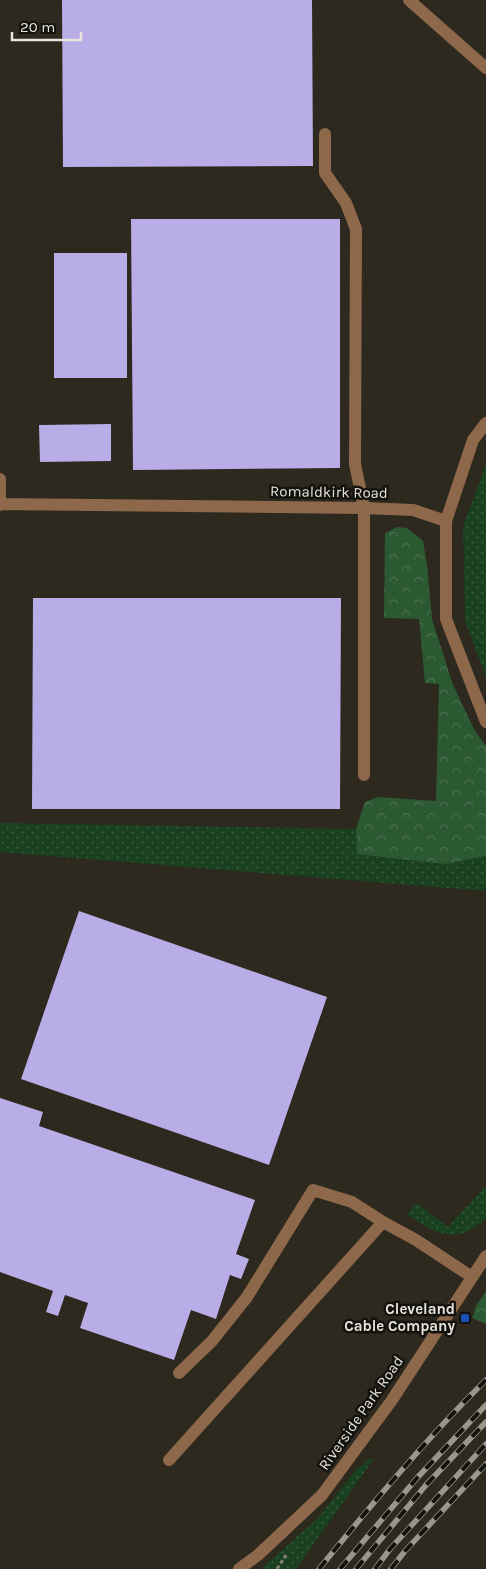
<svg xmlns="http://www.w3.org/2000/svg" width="486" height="1569" font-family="Karla,sans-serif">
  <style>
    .grass { fill: url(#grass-dots) }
    .forest { fill: url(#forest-crowns) }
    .building { fill: #b8ade7 }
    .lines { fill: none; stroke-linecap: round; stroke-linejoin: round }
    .path { stroke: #838077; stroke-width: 3; stroke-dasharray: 4 2.5; stroke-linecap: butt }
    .minor { stroke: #8d684a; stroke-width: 12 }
    .rail-casing { stroke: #99968d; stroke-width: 5.5 }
    .rail { stroke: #13120d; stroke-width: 4; stroke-dasharray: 11; stroke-linecap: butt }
    .transit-dot { fill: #1a4fb4; stroke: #13120d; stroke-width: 2 }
    .labels { text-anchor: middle; stroke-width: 5; stroke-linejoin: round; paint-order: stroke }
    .street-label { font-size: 15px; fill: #e6e4dc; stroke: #13120d }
    .poi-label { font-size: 15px; font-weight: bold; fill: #e6e4dc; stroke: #13120d; text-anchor: end }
  </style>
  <defs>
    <pattern id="grass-dots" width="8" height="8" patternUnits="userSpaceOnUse" patternTransform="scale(1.25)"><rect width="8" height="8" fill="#19401f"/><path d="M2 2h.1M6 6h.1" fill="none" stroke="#3a5b3f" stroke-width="1.8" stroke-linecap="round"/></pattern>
    <pattern id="forest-crowns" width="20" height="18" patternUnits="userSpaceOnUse" patternTransform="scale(1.25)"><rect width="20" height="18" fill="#2b5a32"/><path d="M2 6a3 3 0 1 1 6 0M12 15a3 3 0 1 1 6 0" fill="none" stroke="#4a724f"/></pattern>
  </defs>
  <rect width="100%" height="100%" fill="#2d291e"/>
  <path class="grass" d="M486 464V677L465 621 463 527Z
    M0 823 356 829 357 853 446 864 486 856V891L0 852Z
    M486 1186V1219C455 1246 436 1234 407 1214L417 1203 448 1227Z
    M370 1458 373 1460 296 1569H261L319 1517 356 1470Z"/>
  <path class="forest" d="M397 527 407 528 423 541 427 565 432 619 453 685 475 731 486 746V856L446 864 357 854 356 829 365 802 378 797 436 801 439 684 425 683 419 619 384 618 385 533Z
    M486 1291V1324L472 1318 476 1306Z"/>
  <path class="building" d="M62 0H312L313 166 63 167Z
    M131 219H340V468L133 470Z
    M54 253H127V378H54Z
    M111 424V461L40 462 39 425Z
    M33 598H341L340 809H32Z
    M79 911 327 997 269 1165 21 1079Z
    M0 1098 43 1112 39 1126 255 1200 236 1254 249 1259 241 1279 230 1275 216 1319 191 1310 174 1360 80 1328 88 1303 65 1295 58 1316 46 1312 53 1291 0 1272Z"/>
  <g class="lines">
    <path class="path" d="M277 1569 286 1555"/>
    <path class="minor" d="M409 0 486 68
      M325 134V173L346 203 356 229 355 464 364 508V775
      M0 479V505
      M0 504 364 508 413 510 446 521V619L486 722
      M446 521 473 440 486 423
      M179 1373 212 1341 247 1297 313 1190 352 1202 383 1222 416 1240 472 1277
      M169 1460 383 1222
      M239 1569 258 1555 322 1495 392 1400 486 1256"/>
    <defs>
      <path id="rail" d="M319 1569C372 1504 426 1439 486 1380
        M340 1569 417 1478 486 1405
        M356 1569 426 1485 486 1422
        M375 1569 390 1549 486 1444
        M391 1569 405 1551 486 1464"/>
    </defs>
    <use href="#rail" class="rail-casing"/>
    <use href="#rail" class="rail"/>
  </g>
  <rect class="transit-dot" x="460" y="1313" width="10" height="10" rx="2.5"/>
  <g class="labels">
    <g class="street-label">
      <text transform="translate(329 492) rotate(1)" y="5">Romaldkirk Road</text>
      <text transform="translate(361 1413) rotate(-55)" y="5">Riverside Park Road</text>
    </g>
    <g class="poi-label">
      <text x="455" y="1314">Cleveland<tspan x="455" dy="17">Cable Company</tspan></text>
    </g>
  </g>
  <path d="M12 32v8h69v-8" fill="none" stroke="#e6e4dc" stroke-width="2.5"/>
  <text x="20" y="32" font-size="15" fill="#e6e4dc" stroke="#13120d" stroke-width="4" paint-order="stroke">20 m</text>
</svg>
